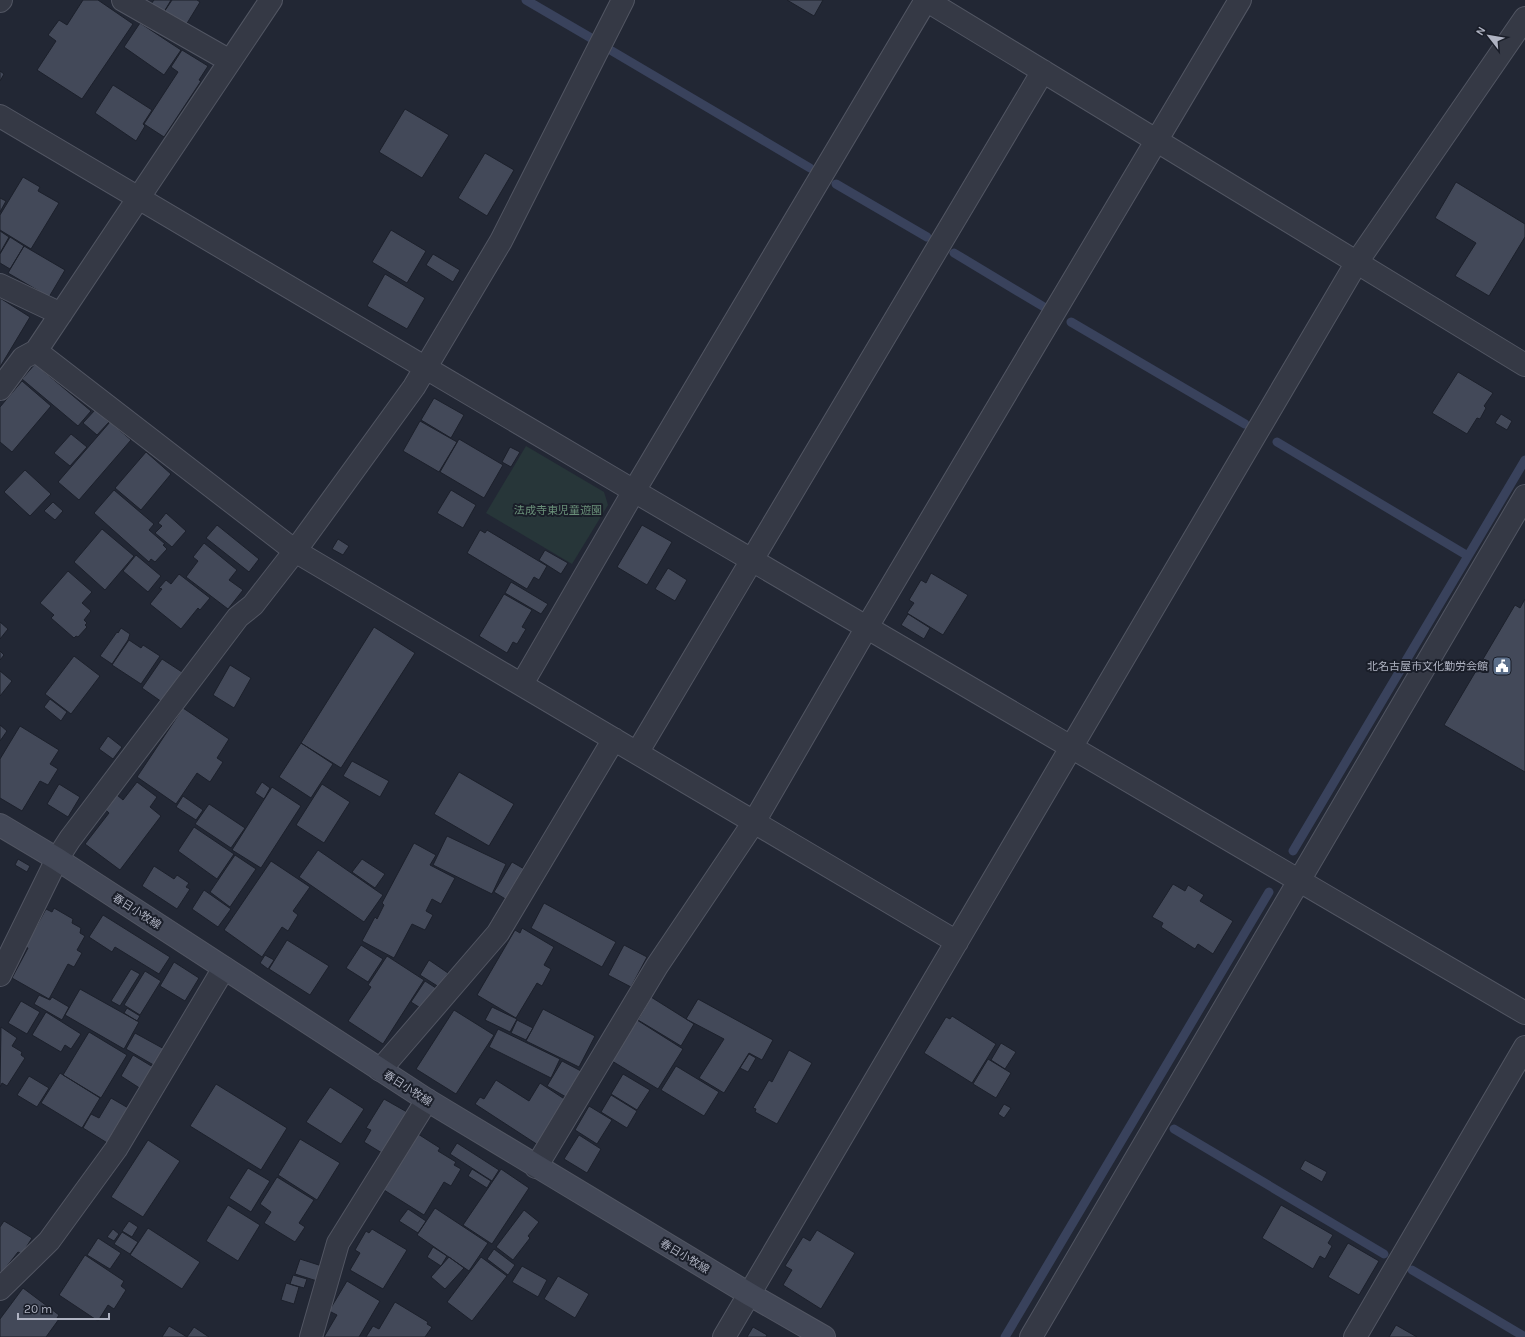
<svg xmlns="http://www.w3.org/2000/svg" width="1525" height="1337" font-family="Karla,'Noto Sans JP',sans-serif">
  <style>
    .green { fill: #273639 }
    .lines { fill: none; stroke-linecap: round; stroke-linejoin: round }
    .stream { stroke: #39425c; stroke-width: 9 }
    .building { fill: #434959; stroke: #1c202b }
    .minor-casing { stroke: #525663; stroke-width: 24 }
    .secondary-casing { stroke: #525663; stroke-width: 24 }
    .minor { stroke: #353945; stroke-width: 22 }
    .secondary { stroke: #434857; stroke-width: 22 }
    .labels { text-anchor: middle; stroke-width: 4; stroke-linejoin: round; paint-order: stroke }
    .park-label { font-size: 11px; fill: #698f78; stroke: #1a1e29 }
    .poi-label { font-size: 11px; fill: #afb3c2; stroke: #1a1e29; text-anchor: end }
    .street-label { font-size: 11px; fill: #afb3c2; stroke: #1a1e29 }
  </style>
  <rect width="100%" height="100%" fill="#222734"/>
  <path class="green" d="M526 446 604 492 608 505 572 564 486 513Z"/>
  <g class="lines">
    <path class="stream" d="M526 0 591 38
      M612 51 810 168
      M836 184 927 237
      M954 253 1044 307
      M1071 322 1245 424
      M1277 442 1468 556
      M1293 851 1525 460
      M1174 1129 1384 1254
      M1412 1270 1525 1337
      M1005 1337 1269 892"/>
  </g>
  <path class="building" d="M83 0H98L133 24 82 99 37 70 56 41 48 35 59 20 67 25Z
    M154 0H171L164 12 151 4Z
    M172 0H197L200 2 186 25 164 12Z
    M787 0H823L814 16Z
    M140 23 181 50 164 75 124 47Z
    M182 50 208 66 199 80 201 81 164 137 144 124 178 72 171 67Z
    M0 71 4 74 0 81Z
    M113 85 152 110 143 124 145 126 136 141 95 113Z
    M405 109 449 135 422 178 379 152Z
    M485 153 514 170 487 216 458 198Z
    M23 177 40 187 38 191 59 203 31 249 0 230V215Z
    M1456 182 1525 224V237L1489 296 1455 276 1476 243 1435 218Z
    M0 198 6 201 0 212Z
    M391 230 426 251 407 283 372 262Z
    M0 231 9 237 0 253Z
    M10 237 24 246 10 269 0 263V254Z
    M24 246 65 270 49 297 8 273Z
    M433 254 460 270 453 282 426 265Z
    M385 274 425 298 407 329 367 306Z
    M0 298 30 317 0 367Z
    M35 364 91 411 78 426 22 379Z
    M1458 372 1493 393 1484 406 1486 408 1480 419 1477 418 1467 434 1432 413Z
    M22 381 51 406 12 452 0 442V407Z
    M434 398 464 415 451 438 421 420Z
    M95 410 109 422 97 435 83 423Z
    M1501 414 1512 421 1507 430 1495 423Z
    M420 421 457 442 439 472 403 451Z
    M110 422 131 440 79 500 58 482Z
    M71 434 87 447 70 466 54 453Z
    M459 439 503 465 484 498 440 472Z
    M510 447 520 452 511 467 502 462Z
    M146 452 171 474 141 510 115 488Z
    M25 470 51 494 30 516 4 492Z
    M114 490 154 524 149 530 165 544 163 545 167 549 155 562 151 559 149 562 94 513Z
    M451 490 476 505 463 528 437 513Z
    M53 502 63 511 55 520 44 511Z
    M166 513 186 531 172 547 155 533 162 526 158 523Z
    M217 525 259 559 249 572 206 538Z
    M642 525 672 542 647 585 617 567Z
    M102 529 134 556 105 590 74 562Z
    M480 530 485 533 487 530 547 566 539 580 534 577 527 589 467 553Z
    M338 539 349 546 343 555 332 549Z
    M204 543 237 570 229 580 243 590 228 609 186 577 198 561 193 557Z
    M545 550 568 563 561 574 539 560Z
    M136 555 161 576 148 592 123 571Z
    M668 568 687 580 675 601 655 589Z
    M68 571 92 592 82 603 91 611 84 620 87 623 85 625 87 627 78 637 76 636 74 638 51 618 54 615 40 603Z
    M931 573 968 595 943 635 907 613 914 603 909 600 921 580 926 583Z
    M179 574 210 598 200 610 198 608 181 629 150 604 162 589 159 588 166 580 171 584Z
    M511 582 548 604 541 614 505 593Z
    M504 594 532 610 522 627 526 629 517 644 513 642 507 653 479 636Z
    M1525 599V772L1444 725 1515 605 1520 608Z
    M908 614 930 628 924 639 901 625Z
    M0 622 8 629 0 639Z
    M374 627 415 653 341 768 301 743Z
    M121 628 130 634 128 640 112 664 100 656 117 632 118 633Z
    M129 640 141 648 143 645 160 656 141 684 112 665Z
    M0 651 4 655 0 660Z
    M74 656 100 676 71 714 45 694Z
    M162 659 182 672 162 702 142 688Z
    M230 665 251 678 234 708 213 695Z
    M0 671 12 681 0 696Z
    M50 699 67 712 61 721 44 707Z
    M183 708 229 739 217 758 223 762 210 782 197 773 176 804 137 777Z
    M0 725 7 731 0 741Z
    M20 726 59 750 50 764 58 769 48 785 40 781 22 811 0 798V759Z
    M108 736 122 747 113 759 99 749Z
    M301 743 333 764 311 798 279 777Z
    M352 761 389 781 380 797 343 776Z
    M459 772 514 804 489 846 434 814Z
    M137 782 157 797 150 807 161 816 120 870 85 844 109 813 106 810 117 795 123 800Z
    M262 782 270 788 264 799 255 793Z
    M59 784 80 797 68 817 47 804Z
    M322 784 350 802 324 843 296 825Z
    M272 787 301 806 261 868 232 850Z
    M183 796 203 810 196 820 176 807Z
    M209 804 245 828 231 848 195 824Z
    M194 827 234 854 217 879 178 851Z
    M447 836 506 864 492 894 433 865Z
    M414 843 436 855 430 865 455 878 441 904 432 899 426 911 433 915 425 930 412 924 394 958 362 941 375 917 377 919 384 905 382 903Z
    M318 850 383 895 364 922 299 877Z
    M235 855 256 869 230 907 210 892Z
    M18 859 30 866 27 872 15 865Z
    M362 859 385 874 375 888 352 872Z
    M271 861 310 887 293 911 298 915 288 931 282 927 262 957 224 930Z
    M512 862 526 870 507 900 494 892Z
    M154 866 174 879 177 875 189 883 186 887 190 889 177 909 142 886Z
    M1173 884 1185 891 1188 885 1204 895 1200 901 1233 921 1213 954 1198 944 1195 949 1161 927 1163 923 1152 917Z
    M204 890 231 909 218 927 192 909Z
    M544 903 616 942 602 967 531 928Z
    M54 908 73 919 72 923 81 928 80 933 85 936 77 950 82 953 74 967 68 964 49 999 12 978 28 948 25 947 46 909 52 912Z
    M103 915 170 957 159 974 115 947 112 952 89 937Z
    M522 928 554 947 544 965 551 969 542 986 537 983 516 1018 477 995 515 930 520 933Z
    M287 940 329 966 310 995 269 969Z
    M361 945 383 959 368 982 346 968Z
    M624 945 647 957 631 987 608 975Z
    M265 955 274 960 268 969 260 963Z
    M387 956 424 980 383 1044 348 1021 371 987 368 985Z
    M429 960 448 973 439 987 420 975Z
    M174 962 199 978 185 1001 160 986Z
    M131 969 140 974 120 1006 111 1001Z
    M145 971 161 981 140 1015 124 1005Z
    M425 981 439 990 425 1011 411 1002Z
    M80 989 139 1022 124 1049 65 1015Z
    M39 995 50 1000 52 997 69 1007 62 1020 34 1004Z
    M651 997 694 1024 681 1046 638 1020Z
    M698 999 773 1040 762 1060 749 1053 724 1093 699 1078 724 1039 686 1019Z
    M21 1001 40 1012 27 1034 8 1023Z
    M492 1007 517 1019 510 1032 485 1020Z
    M127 1008 140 1016 137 1021 124 1013Z
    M543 1009 595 1036 579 1067 526 1041Z
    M454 1010 494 1035 456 1094 416 1069Z
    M46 1012 81 1034 71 1049 65 1045 61 1052 32 1035Z
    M952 1016 996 1044 972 1083 924 1053 946 1017 950 1019Z
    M517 1020 533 1028 526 1040 511 1033Z
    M637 1020 683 1049 658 1089 612 1061Z
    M1 1027 17 1038 12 1046 22 1052 21 1055 25 1058 7 1086 2 1083 0 1087Z
    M498 1029 560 1059 551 1078 489 1047Z
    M89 1032 127 1055 101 1098 63 1075Z
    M135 1033 166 1050 157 1067 126 1049Z
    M1001 1043 1016 1052 1005 1069 991 1060Z
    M789 1050 812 1063 777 1124 755 1112 756 1109 753 1108 769 1080 772 1082Z
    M749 1054 756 1058 748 1072 740 1068Z
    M133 1055 153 1067 141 1089 121 1076Z
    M988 1059 1011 1073 996 1098 973 1084Z
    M562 1061 581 1071 566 1097 547 1086Z
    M676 1066 719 1092 704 1116 661 1090Z
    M60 1073 100 1098 82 1128 41 1103Z
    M623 1074 650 1090 637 1110 611 1094Z
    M29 1076 49 1088 37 1107 17 1095Z
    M496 1080 529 1101 540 1083 566 1100 538 1145 475 1104 480 1097 484 1099Z
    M216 1084 287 1128 261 1170 190 1126Z
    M330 1087 364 1109 341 1144 306 1122Z
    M611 1095 637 1111 627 1128 601 1112Z
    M111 1098 130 1109 109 1144 83 1128 91 1114 99 1118Z
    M384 1099 407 1112 382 1153 364 1142 371 1130 366 1128Z
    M1004 1104 1011 1108 1004 1118 998 1114Z
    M589 1106 612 1120 597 1144 575 1130Z
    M418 1134 440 1148 438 1151 456 1162 454 1165 461 1169 451 1186 444 1182 424 1215 384 1190Z
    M579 1135 601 1149 587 1173 564 1159Z
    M300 1139 340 1163 317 1200 278 1175Z
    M148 1140 180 1161 143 1217 111 1197Z
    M457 1143 499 1170 492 1181 450 1154Z
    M1305 1160 1327 1172 1322 1182 1300 1169Z
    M248 1168 270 1181 251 1212 229 1198Z
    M472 1169 491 1181 487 1188 468 1176Z
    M501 1169 529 1188 492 1244 463 1225Z
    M277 1177 314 1200 299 1223 305 1227 295 1242 264 1223 271 1212 260 1204Z
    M228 1205 260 1225 238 1261 206 1241Z
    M1281 1205 1333 1235 1328 1243 1332 1246 1325 1259 1320 1256 1313 1269 1262 1238Z
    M435 1208 488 1243 469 1271 417 1235Z
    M408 1209 426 1221 418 1233 399 1221Z
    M524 1210 539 1222 528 1236 530 1238 513 1260 496 1247Z
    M4 1221 32 1238 22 1254 18 1252 0 1275V1227Z
    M129 1221 138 1227 132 1237 122 1231Z
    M148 1228 200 1262 182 1289 130 1255Z
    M113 1229 119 1234 114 1241 107 1237Z
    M372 1229 407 1250 383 1289 350 1270 360 1253 355 1250 366 1231 369 1233Z
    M817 1230 855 1253 821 1309 783 1285 792 1270 785 1266 803 1237 810 1241Z
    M122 1232 138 1242 130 1254 114 1244Z
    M98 1238 121 1253 110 1269 87 1255Z
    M1348 1243 1379 1261 1359 1295 1328 1277Z
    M433 1247 447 1256 441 1266 427 1257Z
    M494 1249 515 1265 508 1275 487 1259Z
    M85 1255 124 1281 121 1286 126 1290 114 1309 108 1305 98 1321 59 1295Z
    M449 1257 464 1268 445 1289 431 1277Z
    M481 1257 507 1276 472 1321 447 1302Z
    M300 1259 322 1266 317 1281 295 1274Z
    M522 1266 547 1280 538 1297 512 1282Z
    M293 1275 307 1279 304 1288 290 1284Z
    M558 1276 589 1294 575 1318 544 1299Z
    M347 1281 380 1301 359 1337H324L337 1315 329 1311Z
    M286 1283 299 1287 294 1304 281 1300Z
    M23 1288 59 1315 57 1318 59 1319 46 1337H0V1319Z
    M395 1302 428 1322 427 1324 432 1327 425 1337H366L373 1326 379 1329Z
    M1396 1325 1417 1337H1389Z
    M169 1326 187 1337H162Z
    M194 1327 209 1337H187Z
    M753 1327 767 1335 766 1337H747Z"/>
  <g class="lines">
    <defs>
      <path id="minor" d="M123 0 230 61
        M926 0 1525 365
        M0 1 1 0
        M0 116 634 491 1525 1013
        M0 285 61 314
        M36 351 295 551 957 942
        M0 389 23 358 36 351 271 0
        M522 684 634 491 926 0
        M637 753 1043 71
        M0 975 57 859 70 839 238 617 253 605 295 551 414 387 501 241 623 0
        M380 1070 498 933 614 739
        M536 1167 657 966 754 822 867 627 1240 0
        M0 1289 49 1241 116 1149 224 968
        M311 1337 338 1243 427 1100
        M724 1337 1357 262 1525 18
        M1031 1337 1525 496
        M1355 1337 1525 1047"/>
      <path id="secondary" d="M0 825 57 859 427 1100 749 1294 824 1337"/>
    </defs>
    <use href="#minor" class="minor-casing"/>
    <use href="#secondary" class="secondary-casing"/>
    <use href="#minor" class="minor"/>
    <use href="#secondary" class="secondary"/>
  </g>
  <defs>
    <symbol id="civic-square" viewBox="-11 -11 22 22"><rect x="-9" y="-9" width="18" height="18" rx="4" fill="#5c6f8a" stroke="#1a1e29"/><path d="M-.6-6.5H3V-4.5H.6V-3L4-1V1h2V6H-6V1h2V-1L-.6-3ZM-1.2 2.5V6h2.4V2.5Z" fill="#fff"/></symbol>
  </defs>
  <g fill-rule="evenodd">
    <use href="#civic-square" x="1491" y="655" width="22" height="22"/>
  </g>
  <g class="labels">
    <g class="park-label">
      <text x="558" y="514">法成寺東児童遊園</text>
    </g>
    <g class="poi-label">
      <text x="1488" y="670">北名古屋市文化勤労会館</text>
    </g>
    <g class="street-label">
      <text transform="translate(137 911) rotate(33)" y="4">春日小牧線</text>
      <text transform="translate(408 1088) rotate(33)" y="4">春日小牧線</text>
      <text transform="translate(685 1256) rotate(31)" y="4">春日小牧線</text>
    </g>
  </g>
  <g transform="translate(1489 36) rotate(301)" stroke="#1a1e29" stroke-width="3" paint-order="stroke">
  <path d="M0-3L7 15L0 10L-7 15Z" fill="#afb3c2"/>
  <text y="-6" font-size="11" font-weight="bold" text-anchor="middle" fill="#afb3c2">N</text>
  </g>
  <path d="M18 1313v6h91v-6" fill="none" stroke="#afb3c2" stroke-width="2"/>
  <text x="24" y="1313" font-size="12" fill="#afb3c2" stroke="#1a1e29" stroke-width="3" paint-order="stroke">20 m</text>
</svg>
